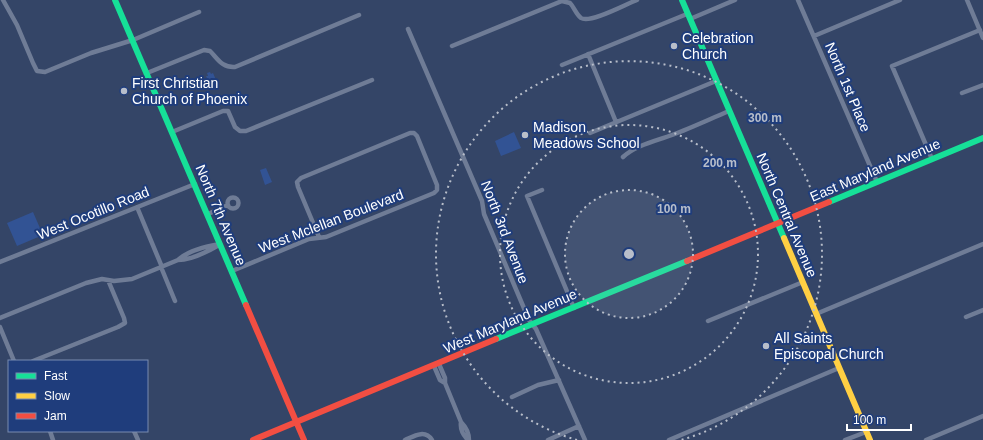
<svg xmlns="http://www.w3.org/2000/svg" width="983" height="440" font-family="Helvetica,sans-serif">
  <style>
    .green { fill: #325394 }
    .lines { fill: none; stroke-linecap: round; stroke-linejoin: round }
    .street { stroke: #6f7c96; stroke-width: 4.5 }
    .fast { stroke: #16e098; stroke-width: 6 }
    .slow { stroke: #ffcf43; stroke-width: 6 }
    .jam { stroke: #f24e42; stroke-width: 6 }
    .ring { fill: none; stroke: #b8beca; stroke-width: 2; stroke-dasharray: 2 4 }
    .poi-dot { fill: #b8beca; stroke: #1f3d7c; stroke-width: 1.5 }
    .labels { text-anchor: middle; stroke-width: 4; stroke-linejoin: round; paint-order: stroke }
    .poi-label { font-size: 14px; fill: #fff; stroke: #1f3d7c; text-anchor: start }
    .street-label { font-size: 14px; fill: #fff; stroke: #1f3d7c }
    .centre { fill: #b8beca; stroke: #1f3d7c; stroke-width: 2 }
    .ring-label { font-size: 12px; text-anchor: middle; font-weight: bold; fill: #b8beca; stroke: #1f3d7c; stroke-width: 4; stroke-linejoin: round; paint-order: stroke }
  </style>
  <rect width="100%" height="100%" fill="#344567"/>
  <path class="green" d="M210 72 211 74 213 73 219 87 213 90 206 76H208L207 73Z
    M514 132 521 148 501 156 495 141Z
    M266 168 272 182 265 185 260 170Z
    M33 212 43 235 17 246 7 223Z"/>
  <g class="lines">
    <path class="street" d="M3 0 17 25 33 63 37 71 45 72 91 53 133 40 199 12
      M798 0 877 182
      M967 0 983 38
      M690 19 735 0
      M408 29 479 194 482 201 484 214 529 320 536 329 585 440
      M814 36 900 0
      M452 46 562 1 570 3C574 7 576 14 581 18 590 24 626 4 637 0
      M588 54 616 122
      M562 65 687 14
      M147 73 204 50 210 51C218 59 222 68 235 67L359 15
      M962 93 983 85
      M172 132 223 111H228L235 127 240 131H246L372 80
      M590 133 716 81
      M623 157C636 145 656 141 672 135 691 128 710 119 729 111
      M932 159 892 66 980 30
      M542 190 527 196 574 308
      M227.5 203a5.5 5.5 0 1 1 11 0a5.5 5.5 0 1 1-11 0Z
      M137 207 162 267
      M208 214 228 205
      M178 260C191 260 207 252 219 245
      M0 262 195 184
      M161 267 175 301
      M232 271 309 239 326 237 434 193 437 190V185L417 136 414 133H410L301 178 297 182 298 187 319 237
      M816 314 983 244
      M966 317 983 310
      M0 318 86 283 102 279 114 281 132 279 178 260C188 251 207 246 220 244
      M708 321 803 282
      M0 327 14 361
      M33 361 118 327 125 323 124 318 108 280
      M439 364 445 378V383L461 422C460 429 463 435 468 440
      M434 366 440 380 445 383
      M512 397 538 385 559 380
      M461 422C466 427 469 432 469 440
      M50 431 53 440
      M134 431 138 440
      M405 440C414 436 425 429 432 440
      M548 440 579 426
      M669 440 839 368
      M845 440 866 432
      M926 440 983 416"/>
    <path class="fast" d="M115 0 246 305
      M682 0 784 238
      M829 202 983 138
      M496 339 687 261"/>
    <path class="slow" d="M784 238 870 440"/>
    <path class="jam" d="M687 261 829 202
      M246 305 304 440
      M253 440 496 339"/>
  </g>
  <circle cx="629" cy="254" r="64" fill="#b8beca" fill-opacity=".12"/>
  <g class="ring">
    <circle cx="629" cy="254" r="64"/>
    <circle cx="629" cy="254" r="129"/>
    <path d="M577 440A193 193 0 1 1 681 440"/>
  </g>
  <g class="poi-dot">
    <circle cx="674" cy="46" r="4"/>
    <circle cx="124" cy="91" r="4"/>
    <circle cx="525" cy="135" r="4"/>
    <circle cx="766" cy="346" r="4"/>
  </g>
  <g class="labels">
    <g class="poi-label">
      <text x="682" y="43">Celebration<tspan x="682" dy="16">Church</tspan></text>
      <text x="132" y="88">First Christian<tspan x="132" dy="16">Church of Phoenix</tspan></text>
      <text x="533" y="132">Madison<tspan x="533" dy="16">Meadows School</tspan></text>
      <text x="774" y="343">All Saints<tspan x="774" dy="16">Episcopal Church</tspan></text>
    </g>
    <g class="street-label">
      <text transform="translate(848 87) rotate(67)" y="5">North 1st Place</text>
      <text transform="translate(875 170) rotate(-23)" y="5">East Maryland Avenue</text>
      <text transform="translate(93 213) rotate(-22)" y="5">West Ocotillo Road</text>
      <text transform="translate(221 215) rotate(67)" y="5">North 7th Avenue</text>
      <text transform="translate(787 215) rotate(67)" y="5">North Central Avenue</text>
      <text transform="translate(331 221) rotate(-21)" y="5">West Mclellan Boulevard</text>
      <text transform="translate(505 232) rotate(69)" y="5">North 3rd Avenue</text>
      <text transform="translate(510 321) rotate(-23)" y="5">West Maryland Avenue</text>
    </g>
  </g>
  <circle cx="629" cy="254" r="6" class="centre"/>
  <g class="ring-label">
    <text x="765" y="122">300 m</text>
    <text x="720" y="167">200 m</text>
    <text x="674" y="213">100 m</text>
  </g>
  <rect x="8" y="360" width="140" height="72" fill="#1f3d7c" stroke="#798bb0"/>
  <rect x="16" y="373" width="20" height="6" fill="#16e098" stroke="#798bb0"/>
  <text x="44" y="380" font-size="12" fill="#ffffff">Fast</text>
  <rect x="16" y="393" width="20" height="6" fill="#ffcf43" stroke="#798bb0"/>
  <text x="44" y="400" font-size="12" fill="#ffffff">Slow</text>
  <rect x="16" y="413" width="20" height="6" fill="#f24e42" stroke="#798bb0"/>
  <text x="44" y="420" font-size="12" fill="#ffffff">Jam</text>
  <path d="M847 424v6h64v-6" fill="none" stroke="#ffffff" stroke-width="2"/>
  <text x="853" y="424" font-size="12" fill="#ffffff" stroke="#1f3d7c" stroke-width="3" paint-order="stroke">100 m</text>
</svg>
